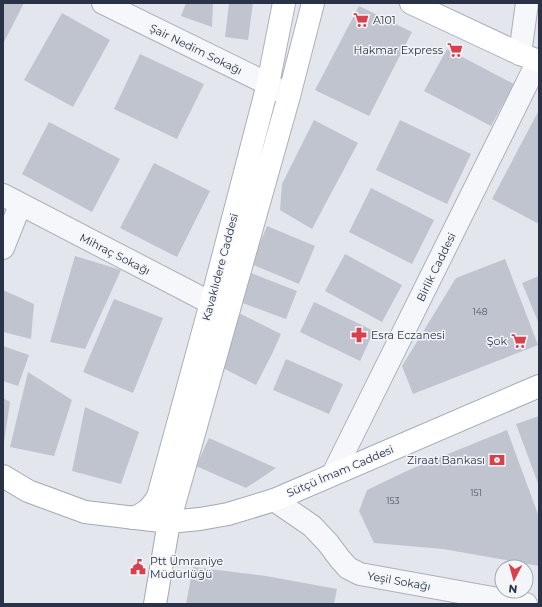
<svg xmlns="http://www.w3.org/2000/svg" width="542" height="607" font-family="Montserrat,sans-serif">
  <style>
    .building { fill: #bfc4cf }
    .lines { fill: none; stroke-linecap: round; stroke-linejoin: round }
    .street-casing { stroke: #abb0ba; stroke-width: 24 }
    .secondary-casing { stroke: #abb0ba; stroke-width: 24 }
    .primary-casing { stroke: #a1a9b9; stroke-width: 24 }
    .street { stroke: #f6f7fa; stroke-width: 22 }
    .secondary { stroke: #fff; stroke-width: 22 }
    .primary { stroke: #fff; stroke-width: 22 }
    .labels { text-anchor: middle; stroke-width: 3; stroke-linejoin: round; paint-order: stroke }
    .number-label { font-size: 9px; fill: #4e5668 }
    .poi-label { font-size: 11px; fill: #293246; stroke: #f3f5f9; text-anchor: start }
    .street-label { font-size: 11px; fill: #293246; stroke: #f3f5f9 }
  </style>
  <rect width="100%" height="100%" fill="#e3e6ec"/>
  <path class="building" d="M3 3H24L3 44Z
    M186 3H213L212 27 181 16Z
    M229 3H253L248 40 225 37Z
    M359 6 412 32 369 116 315 90Z
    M62 13 110 40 73 107 24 80Z
    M447 49 514 84 491 126 424 91Z
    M140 54 204 84 177 139 114 109Z
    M539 110V224L492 199Z
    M314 120 358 143 312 229 280 210 282 184Z
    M400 120 471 154 447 204 376 170Z
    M49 122 120 159 92 212 22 174Z
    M154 163 210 191 177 257 120 228Z
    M371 188 434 220 412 264 349 232Z
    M267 226 315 246 299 284 251 264Z
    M345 254 402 285 382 322 325 291Z
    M75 256 121 270 85 349 50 342Z
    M505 259 538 345 413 394 402 366 456 278Z
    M248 272 297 291 286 319 237 301Z
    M539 276V324L522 283Z
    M3 290 34 304 31 339 3 332Z
    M114 299 163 318 133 393 83 372Z
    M314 302 374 331 360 361 300 332Z
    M239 313 281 334 272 354 256 385 217 365 234 333Z
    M3 346 29 355 18 386 3 381Z
    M286 359 343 384 329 414 273 390Z
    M28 372 72 400 54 456 10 447Z
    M3 398 10 402 4 442H3Z
    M85 407 139 432 121 484 72 471Z
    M539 416V486L516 424Z
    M507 430 539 517V566L443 549 374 543 359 511 367 490 411 469Z
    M209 438 276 468 246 488 196 466Z
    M193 567 266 576 337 589 334 604H186Z"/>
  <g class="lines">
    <defs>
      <path id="street" d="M103 3 268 84 289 96
        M520 54 527 3
        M3 195 211 303 229 308
        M3 248 20 205
        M333 474 538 61
        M274 500 312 526 328 543 340 559 348 568 360 574 526 604"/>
      <path id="secondary" d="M411 3 520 54 539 61
        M133 518C147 512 150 509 158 497L211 303 268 84 284 3
        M169 522 289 96 313 3"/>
      <path id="primary" d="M3 476 28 491 85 512 169 522 200 519 228 514 274 500 539 386
        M155 604 169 522"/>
    </defs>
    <use href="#street" class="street-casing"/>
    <use href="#secondary" class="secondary-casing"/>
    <use href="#primary" class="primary-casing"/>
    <use href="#street" class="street"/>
    <use href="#secondary" class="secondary"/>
    <use href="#primary" class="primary"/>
  </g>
  <defs>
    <symbol id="supermarket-bare" viewBox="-9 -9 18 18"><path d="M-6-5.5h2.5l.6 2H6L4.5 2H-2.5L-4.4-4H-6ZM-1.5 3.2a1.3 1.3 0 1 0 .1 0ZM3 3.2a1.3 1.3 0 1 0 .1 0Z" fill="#d8404d" stroke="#f3f5f9" stroke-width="2.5" paint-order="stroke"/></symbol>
    <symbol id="pharmacy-bare" viewBox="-9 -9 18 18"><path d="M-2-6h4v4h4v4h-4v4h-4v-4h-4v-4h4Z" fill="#d8404d" stroke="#f3f5f9" stroke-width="2.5" paint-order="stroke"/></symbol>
    <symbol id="bank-bare" viewBox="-9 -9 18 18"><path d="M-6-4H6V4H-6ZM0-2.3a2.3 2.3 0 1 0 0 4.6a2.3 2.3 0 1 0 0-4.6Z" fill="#d8404d" stroke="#f3f5f9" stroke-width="2.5" paint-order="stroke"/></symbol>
    <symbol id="civic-bare" viewBox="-9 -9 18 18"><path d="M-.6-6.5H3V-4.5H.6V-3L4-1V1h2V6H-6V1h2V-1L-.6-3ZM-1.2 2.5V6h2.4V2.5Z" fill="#d8404d" stroke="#f3f5f9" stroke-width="2.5" paint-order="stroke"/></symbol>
  </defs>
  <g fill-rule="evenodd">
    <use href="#supermarket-bare" x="350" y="9" width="22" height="22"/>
    <use href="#supermarket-bare" x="444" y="39" width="22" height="22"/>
    <use href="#pharmacy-bare" x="348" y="324" width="22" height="22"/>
    <use href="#supermarket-bare" x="508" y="330" width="22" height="22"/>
    <use href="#bank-bare" x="486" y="449" width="22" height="22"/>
    <use href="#civic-bare" x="127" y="556" width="22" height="22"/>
  </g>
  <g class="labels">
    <g class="number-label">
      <text x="480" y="315">148</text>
      <text x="476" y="496">151</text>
      <text x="393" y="504">153</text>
    </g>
    <g class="poi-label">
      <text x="373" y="24">A101</text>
      <text x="443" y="54" text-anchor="end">Hakmar Express</text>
      <text x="371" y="339">Esra Eczanesi</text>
      <text x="507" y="345" text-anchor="end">Şok</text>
      <text x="485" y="464" text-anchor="end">Ziraat Bankası</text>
      <text x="150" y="565">Ptt Ümraniye<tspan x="150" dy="13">Müdürlüğü</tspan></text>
    </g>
    <g class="street-label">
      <text transform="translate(196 49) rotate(26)" y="4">Şair Nedim Sokağı</text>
      <text transform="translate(115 254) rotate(27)" y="4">Mihraç Sokağı</text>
      <text transform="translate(220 267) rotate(-75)" y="4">Kavaklıdere Caddesi</text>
      <text transform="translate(436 267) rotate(-64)" y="4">Birlik Caddesi</text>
      <text transform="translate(340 471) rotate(-23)" y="4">Sütçü İmam Caddesi</text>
      <text transform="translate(399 581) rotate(10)" y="4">Yeşil Sokağı</text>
    </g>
  </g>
  <rect width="542" height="607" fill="none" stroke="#293246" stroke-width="8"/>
  <g transform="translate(514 579) rotate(186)"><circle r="19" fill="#f3f5f9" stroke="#a2a7b1"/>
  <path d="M0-3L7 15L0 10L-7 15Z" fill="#d8404d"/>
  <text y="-6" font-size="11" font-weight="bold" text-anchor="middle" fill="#293246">N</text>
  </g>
</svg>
